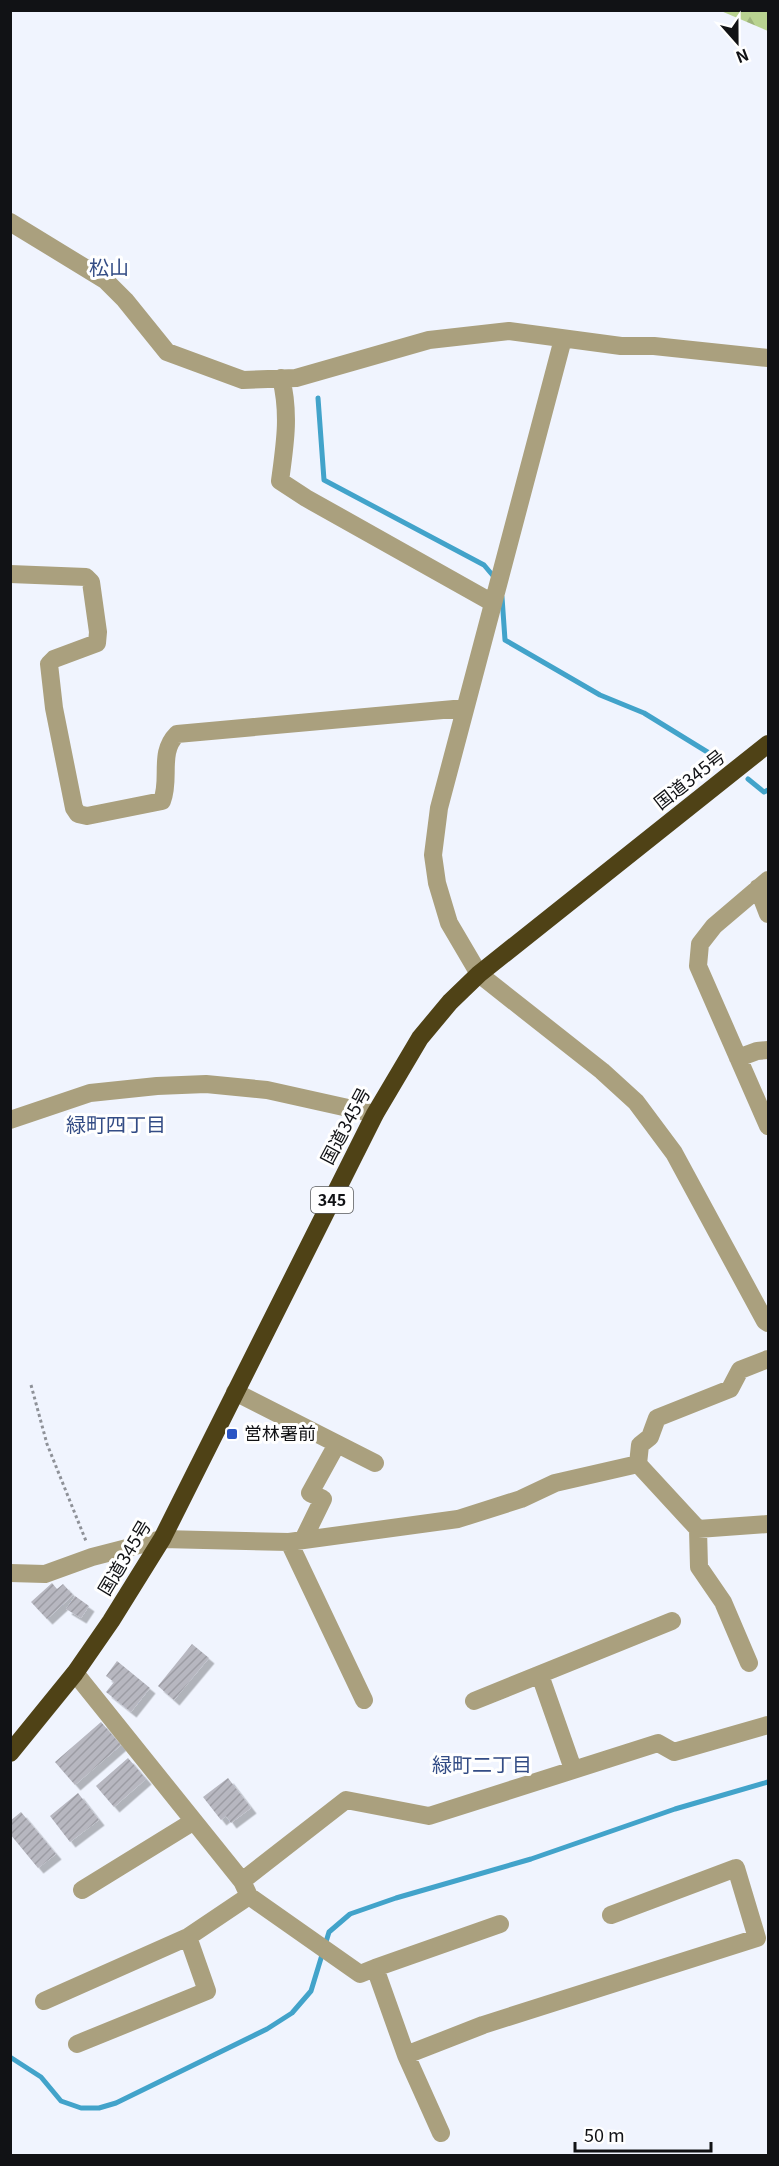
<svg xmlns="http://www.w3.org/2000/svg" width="779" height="2166" font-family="Georgia,'Noto Sans JP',serif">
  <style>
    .forest { fill: url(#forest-firs) }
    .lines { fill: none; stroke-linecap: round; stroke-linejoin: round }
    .stream { stroke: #42a3ca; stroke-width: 5 }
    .building { fill: url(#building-hatch); filter: url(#shadow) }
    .path { stroke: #8e9198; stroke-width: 3; stroke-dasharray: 3 3; stroke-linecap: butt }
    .minor { stroke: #aaa07e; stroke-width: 18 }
    .highway { stroke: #4f4216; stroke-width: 18 }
    .poi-dot { fill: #2b55c4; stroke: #fff; stroke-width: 2 }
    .labels { text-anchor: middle; stroke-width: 6; stroke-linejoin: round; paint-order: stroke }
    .shield { fill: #fff; stroke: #58595b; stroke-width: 1.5 }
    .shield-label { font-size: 16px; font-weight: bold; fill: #111215 }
    .street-label { font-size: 18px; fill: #111215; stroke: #fff }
    .poi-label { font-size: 18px; fill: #111215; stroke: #fff; text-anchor: start }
    .neighbourhood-label { font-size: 20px; fill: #334c85; stroke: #fff }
  </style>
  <defs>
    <pattern id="forest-firs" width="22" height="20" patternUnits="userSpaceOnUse" patternTransform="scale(1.5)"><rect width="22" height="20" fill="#b9d391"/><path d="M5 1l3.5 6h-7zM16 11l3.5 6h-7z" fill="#9eb47c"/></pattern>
    <pattern id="building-hatch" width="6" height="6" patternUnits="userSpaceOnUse" patternTransform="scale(1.5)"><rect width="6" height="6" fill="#b7b7c0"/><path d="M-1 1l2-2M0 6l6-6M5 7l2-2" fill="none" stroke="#9c9ca4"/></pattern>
    <filter id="shadow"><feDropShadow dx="5.5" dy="5.5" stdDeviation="0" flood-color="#0004"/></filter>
  </defs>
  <rect width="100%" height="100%" fill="#f0f4fe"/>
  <path class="forest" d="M721 11H768V31Z"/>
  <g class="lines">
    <path class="stream" d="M318 398 324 480 484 565 495 578
      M502 597 505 640 600 695 644 713 722 761
      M748 779 764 792 768 790
      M10 2057 41 2077 61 2101 81 2108H99L116 2103 267 2029 292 2013 311 1991 329 1932 350 1914 396 1898 531 1859 675 1809 768 1782"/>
  </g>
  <path class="building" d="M52 1583 57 1589 63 1584 73 1595 47 1619 31 1602Z
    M75 1596 89 1606 81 1618 66 1609Z
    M192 1644 209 1658 174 1700 158 1686Z
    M117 1661 150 1688 131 1712 106 1692 114 1682 106 1676Z
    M101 1722 121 1745 75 1785 55 1762Z
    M128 1758 146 1779 114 1807 96 1786Z
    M228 1778 251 1808 231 1823 226 1816 221 1820 203 1797Z
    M78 1793 99 1820 70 1842 50 1816Z
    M21 1812 56 1854 38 1868 10 1834V1821Z"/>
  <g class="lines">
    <path class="path" d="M31 1385 47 1444 86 1541"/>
    <path class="minor" d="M10 222 105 280 125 300 167 352 243 380 296 378 429 340 509 331 621 346H654L768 358
      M563 339 439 808 433 855 437 883 449 923 479 974 602 1071 636 1102 674 1153 765 1321 768 1323
      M281 378C290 414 285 444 280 481L306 498 493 603
      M10 574 86 577 91 582 98 632 97 643 54 659 49 664 54 708 74 808 78 814 87 816 162 801C171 778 158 753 177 734L465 708
      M768 880 714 926 700 944 698 966 768 1126
      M758 888 768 914
      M738 1058 757 1051 768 1050
      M10 1120 90 1093 157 1086 206 1084 267 1090 375 1114
      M235 1392 375 1463
      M638 1464 698 1529 768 1524
      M698 1529 699 1567 723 1602 749 1663
      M303 1540 323 1499 310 1493 337 1444
      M289 1542 364 1700
      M10 1573 45 1574 92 1557 162 1539 289 1542 458 1519 521 1499 555 1483 638 1464 640 1445 650 1437 657 1418 730 1389 740 1370 768 1359
      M75 1673 242 1881 346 1800 429 1816 658 1743 674 1752 768 1725
      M540 1675 573 1769
      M474 1701 672 1621
      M242 1881 249 1896 360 1974 375 1968 406 2055 483 2025 757 1938 736 1868 611 1915
      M82 1890 194 1821
      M375 1968 500 1924
      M44 2001 188 1937 249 1896
      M77 2044 207 1991 188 1937
      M406 2055 441 2133"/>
    <path class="highway" d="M10 1753 75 1673 111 1621 162 1539 375 1114 420 1038 450 1002 479 974 768 744"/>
  </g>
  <rect class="poi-dot" x="226" y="1428" width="12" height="12" rx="3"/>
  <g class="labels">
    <rect class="shield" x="311" y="1187" width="42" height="26" rx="4.5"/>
    <g class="shield-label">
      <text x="332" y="1206">345</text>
    </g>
    <g class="street-label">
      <text transform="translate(690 780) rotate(-38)" y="6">国道345号</text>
      <text transform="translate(346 1126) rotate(-62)" y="6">国道345号</text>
      <text transform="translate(125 1558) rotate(-59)" y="6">国道345号</text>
    </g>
    <g class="poi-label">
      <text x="244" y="1440">営林署前</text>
    </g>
    <g class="neighbourhood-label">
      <text x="109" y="275">松山</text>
      <text x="116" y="1132">緑町四丁目</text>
      <text x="482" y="1772">緑町二丁目</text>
    </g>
  </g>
  <rect width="779" height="2166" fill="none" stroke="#111215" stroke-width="24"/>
  <g transform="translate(737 42) rotate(159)" stroke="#ffffff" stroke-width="4.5" paint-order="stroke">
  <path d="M0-4.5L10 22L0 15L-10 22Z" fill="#111215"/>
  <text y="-9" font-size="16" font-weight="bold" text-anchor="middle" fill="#111215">N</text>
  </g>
  <path d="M575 2142v9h136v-9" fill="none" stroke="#111215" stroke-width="3"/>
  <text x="584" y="2142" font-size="18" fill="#111215" stroke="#ffffff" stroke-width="4.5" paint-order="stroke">50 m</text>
</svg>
